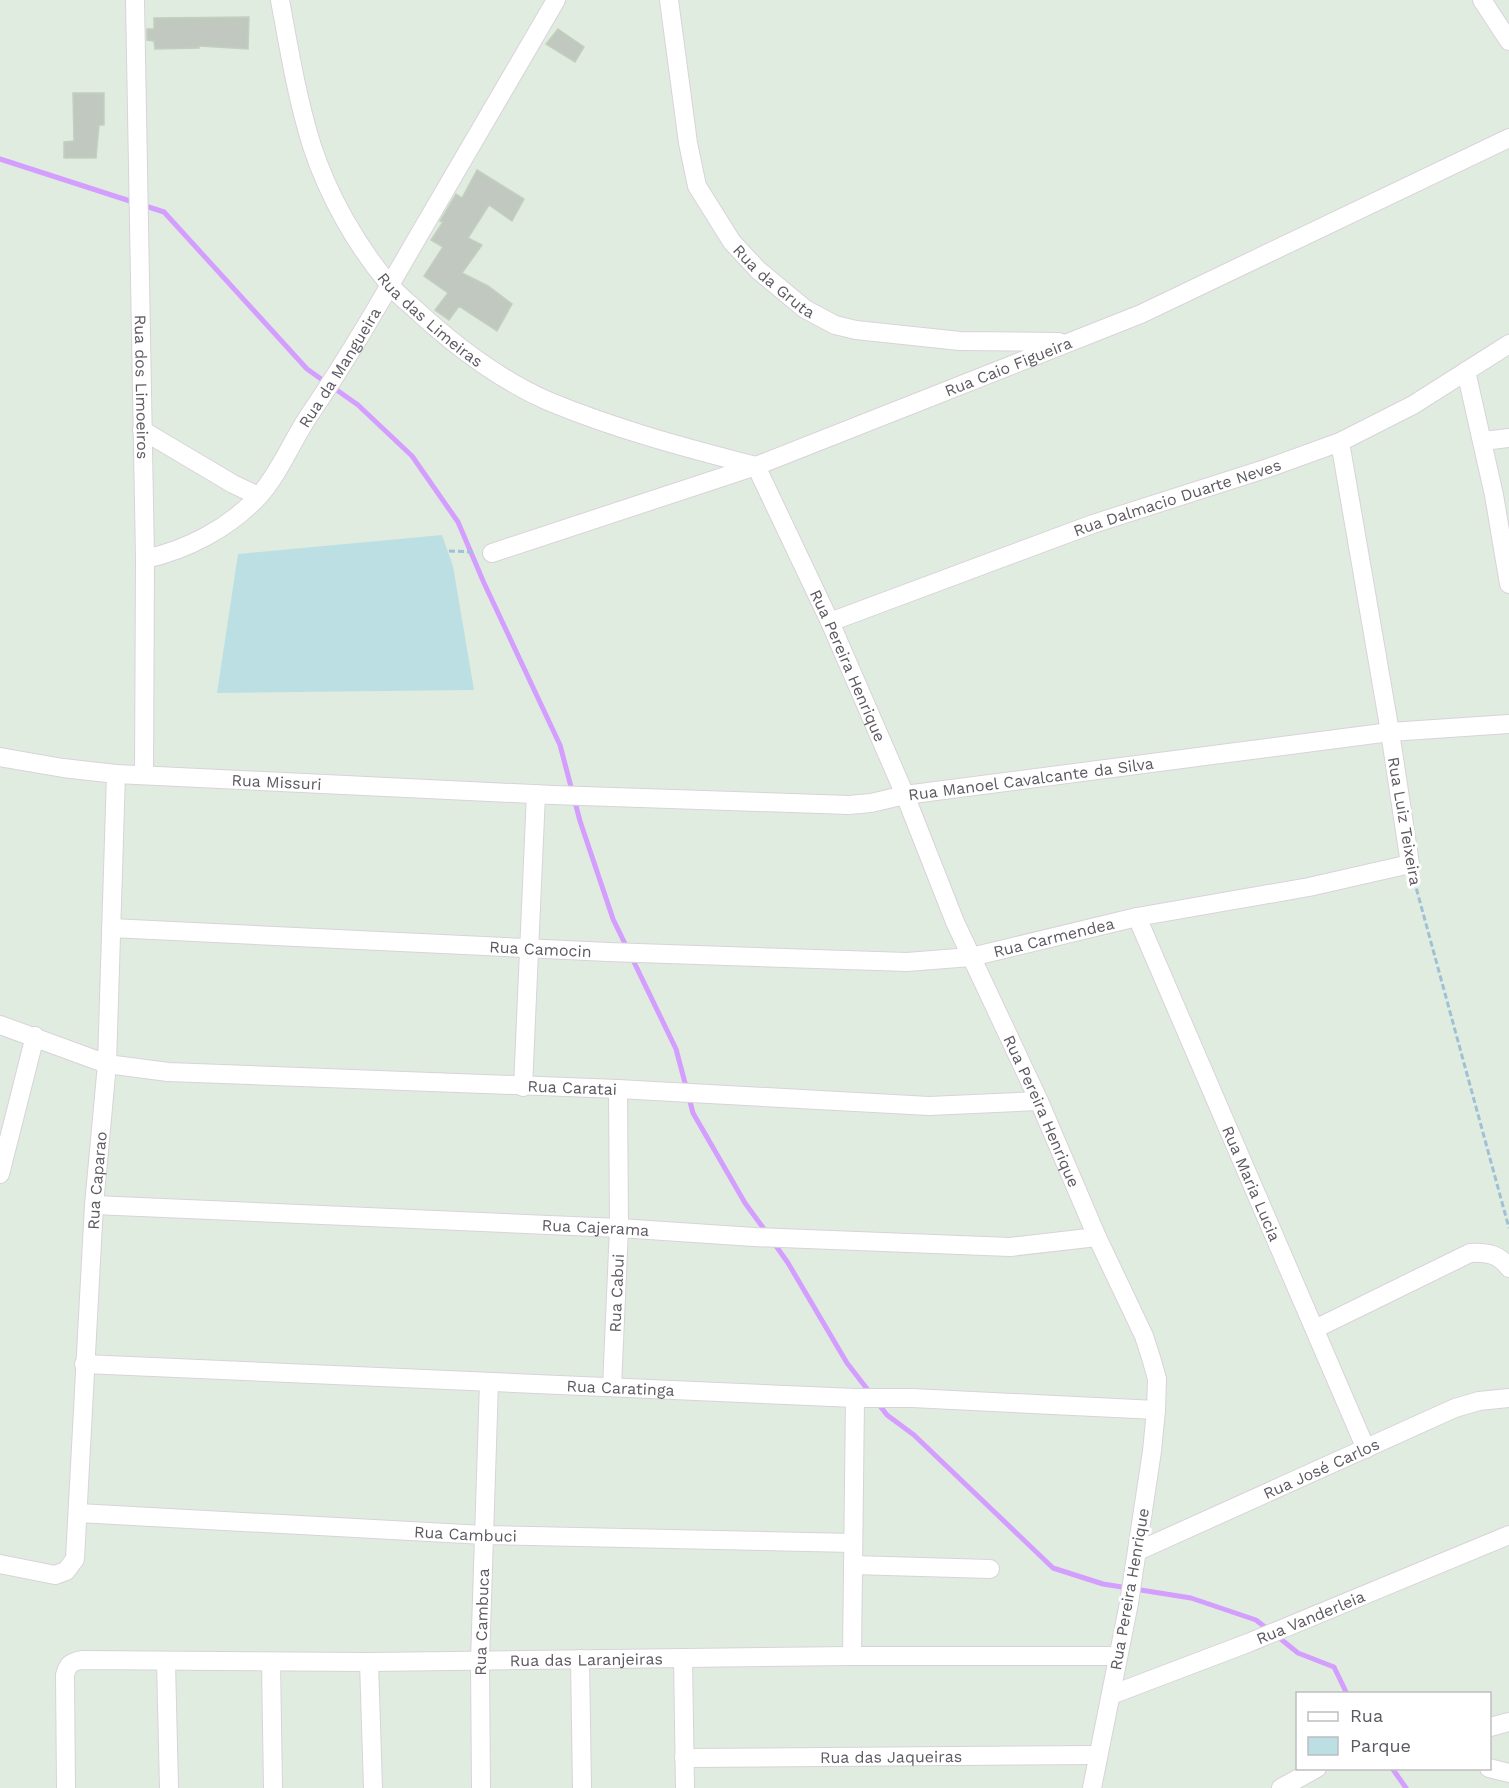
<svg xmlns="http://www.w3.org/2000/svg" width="1509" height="1788" font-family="'Work Sans',sans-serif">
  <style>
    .green { fill: #bcdfe4 }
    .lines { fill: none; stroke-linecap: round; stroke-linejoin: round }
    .stream { stroke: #d39efe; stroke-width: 5 }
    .building { fill: #c0c8bf; stroke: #c2d0be; stroke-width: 1.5 }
    .street-casing { stroke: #d8d3da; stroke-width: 20 }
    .path { stroke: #9fc1d5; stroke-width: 3; stroke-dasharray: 6 3; stroke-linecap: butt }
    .street { stroke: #fff; stroke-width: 18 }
    .labels { text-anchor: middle; stroke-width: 6; stroke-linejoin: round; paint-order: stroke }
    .street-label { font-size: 16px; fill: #5e5961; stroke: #fff }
  </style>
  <rect width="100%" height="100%" fill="#e1ece0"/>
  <path class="green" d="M442 535 453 566 474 690 217 693 238 554Z"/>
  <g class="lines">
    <path class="stream" d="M0 159 164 212 307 369 358 405 412 456 458 522 484 583 560 745 580 821 613 919 628 950
      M632 958 676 1049 693 1113 745 1203 767 1233
      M774 1243 788 1263 847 1363 871 1394
      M877 1402 887 1415 914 1435 1053 1568 1103 1584 1191 1598 1256 1620 1270 1631
      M1277 1636 1298 1653 1334 1667 1347 1694
      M1392 1768 1406 1788"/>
  </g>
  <path class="building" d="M249 17 248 49 199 46V48L155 49 154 41 147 40V29H154V18Z
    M558 29 584 47 575 62 546 44Z
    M73 93H104V125H99L96 158H64V142L74 141Z
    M477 170 524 199 512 221 489 205 468 238 482 245 462 273 488 286 512 304 497 331 459 306 449 320 435 310 448 293 424 276 443 247 431 240 443 222 440 221 456 194 462 198Z"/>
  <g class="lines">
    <defs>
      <g id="street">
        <path id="s1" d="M135 0 145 559 144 775"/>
        <path id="s2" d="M280 0C289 49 297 98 312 146 328 195 356 245 389 284 396 293 406 301 415 309 455 346 498 379 548 401 615 429 686 448 756 466L830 622 905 795 955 922 1039 1101 1097 1237 1144 1336 1152 1361 1157 1379 1156 1410 1152 1451 1129 1603 1092 1788"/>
        <path id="s3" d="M669 0 688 143 697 186 732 242 758 270 805 309 835 325 856 330 960 341 1059 342"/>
        <path d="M1482 0 1509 41"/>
        <path d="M1466 371 1494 495 1509 584"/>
        <path d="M142 430 233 484 258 496"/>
        <path d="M1483 441 1509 438"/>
        <path id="s4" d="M492 553 756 466 1141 314 1509 138"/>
        <path id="s5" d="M145 559C187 550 229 528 259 496 281 471 293 438 312 411 352 352 387 290 423 228 467 152 512 76 556 0"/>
        <path id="s6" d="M830 622 1093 524 1268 468 1340 442 1413 405 1509 344"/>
        <path id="s7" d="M0 757 63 768 116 774 553 795 849 805 871 803 905 795 1390 732 1509 724"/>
        <path id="s8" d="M1137 917 1366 1449"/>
        <path id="s9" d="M111 928 608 952 907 962 971 957 1137 917 1309 887 1410 864 1390 732 1340 442"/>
        <path id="s10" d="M0 1025 107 1064 168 1072 618 1089 929 1106 1039 1101"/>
        <path d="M523 1087 536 794"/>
        <path d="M0 1174 35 1036"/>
        <path id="s11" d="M94 1205 619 1228 754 1237 1010 1247 1097 1237"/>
        <path d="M1315 1329 1470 1253C1487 1252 1499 1254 1509 1268"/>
        <path id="s12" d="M84 1364 855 1398H912L1156 1410"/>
        <path id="s13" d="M612 1387 619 1228 618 1089"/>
        <path id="s14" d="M78 1513 484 1535 853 1543"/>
        <path id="s15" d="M1138 1551 1455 1408 1479 1401 1509 1398"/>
        <path id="s16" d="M0 1564 55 1575 66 1571 75 1559 94 1205 107 1064 116 774"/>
        <path d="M853 1565 990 1569"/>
        <path d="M852 1656 855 1398"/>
        <path d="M683 1658 685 1788"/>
        <path d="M580 1659 582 1788"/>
        <path d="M166 1662 169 1788"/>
        <path d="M271 1662 273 1788"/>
        <path d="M369 1662 373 1788"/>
        <path id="s17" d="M1111 1695 1248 1643 1509 1535"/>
        <path d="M1490 1727 1509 1722"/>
        <path id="s18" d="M684 1758 1098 1755"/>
        <path d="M1489 1768 1509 1773"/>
        <path id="s19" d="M66 1788 65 1675C68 1664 71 1662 82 1660L369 1662 852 1656H1117"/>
        <path id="s20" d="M481 1788 480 1661 489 1382"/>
        <path d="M1281 1788 1317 1768"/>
      </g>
    </defs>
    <use href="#street" class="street-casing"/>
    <path class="path" d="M449 551 475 552
      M1414 880 1509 1228"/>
    <use href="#street" class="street"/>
  </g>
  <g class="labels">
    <g class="street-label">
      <text dy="6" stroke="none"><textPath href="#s3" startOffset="312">Rua da Gruta</textPath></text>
      <text dy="6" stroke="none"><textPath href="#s2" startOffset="363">Rua das Limeiras</textPath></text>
      <text dy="6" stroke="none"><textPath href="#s4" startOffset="549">Rua Caio Figueira</textPath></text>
      <text dy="6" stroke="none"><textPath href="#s5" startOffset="284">Rua da Mangueira</textPath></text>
      <text dy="6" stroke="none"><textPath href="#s1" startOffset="387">Rua dos Limoeiros</textPath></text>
      <text dy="6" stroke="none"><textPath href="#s6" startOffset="369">Rua Dalmacio Duarte Neves</textPath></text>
      <text dy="6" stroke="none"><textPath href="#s2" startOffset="945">Rua Pereira Henrique</textPath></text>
      <text dy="6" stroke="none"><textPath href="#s7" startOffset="1035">Rua Manoel Cavalcante da Silva</textPath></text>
      <text dy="6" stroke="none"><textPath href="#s7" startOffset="278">Rua Missuri</textPath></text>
      <text transform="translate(1405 821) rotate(80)" y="6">Rua Luiz Teixeira</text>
      <text dy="6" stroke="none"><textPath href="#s9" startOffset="946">Rua Carmendea</textPath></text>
      <text dy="6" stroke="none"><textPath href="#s9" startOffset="430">Rua Camocin</textPath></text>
      <text dy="6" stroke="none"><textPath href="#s10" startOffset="580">Rua Caratai</textPath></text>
      <text dy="6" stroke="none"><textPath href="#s2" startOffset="1431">Rua Pereira Henrique</textPath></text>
      <text dy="6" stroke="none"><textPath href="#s16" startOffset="462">Rua Caparao</textPath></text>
      <text dy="6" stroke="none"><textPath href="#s8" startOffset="290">Rua Maria Lucia</textPath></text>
      <text dy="6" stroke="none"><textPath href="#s11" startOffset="502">Rua Cajerama</textPath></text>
      <text dy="6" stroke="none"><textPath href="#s13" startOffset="94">Rua Cabui</textPath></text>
      <text dy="6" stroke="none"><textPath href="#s12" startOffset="537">Rua Caratinga</textPath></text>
      <text dy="6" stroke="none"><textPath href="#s15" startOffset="201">Rua José Carlos</textPath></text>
      <text dy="6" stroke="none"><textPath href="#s14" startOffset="388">Rua Cambuci</textPath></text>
      <text transform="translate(1129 1589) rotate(-80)" y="6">Rua Pereira Henrique</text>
      <text dy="6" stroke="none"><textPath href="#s17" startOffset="214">Rua Vanderleia</textPath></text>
      <text dy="6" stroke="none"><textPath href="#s20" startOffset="166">Rua Cambuca</textPath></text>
      <text dy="6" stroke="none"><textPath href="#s19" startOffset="642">Rua das Laranjeiras</textPath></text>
      <text dy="6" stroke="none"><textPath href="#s18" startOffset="207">Rua das Jaqueiras</textPath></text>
    </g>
  </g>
  <rect x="1296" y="1692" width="195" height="78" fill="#ffffff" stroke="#bfbdc0" stroke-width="1.5"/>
  <rect x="1308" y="1712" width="30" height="9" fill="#ffffff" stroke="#bfbdc0" stroke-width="1.5"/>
  <text x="1350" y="1722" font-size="18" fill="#5e5961">Rua</text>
  <rect x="1308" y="1737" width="30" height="18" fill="#bcdfe4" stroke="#bfbdc0" stroke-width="1.5"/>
  <text x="1350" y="1752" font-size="18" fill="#5e5961">Parque</text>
</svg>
